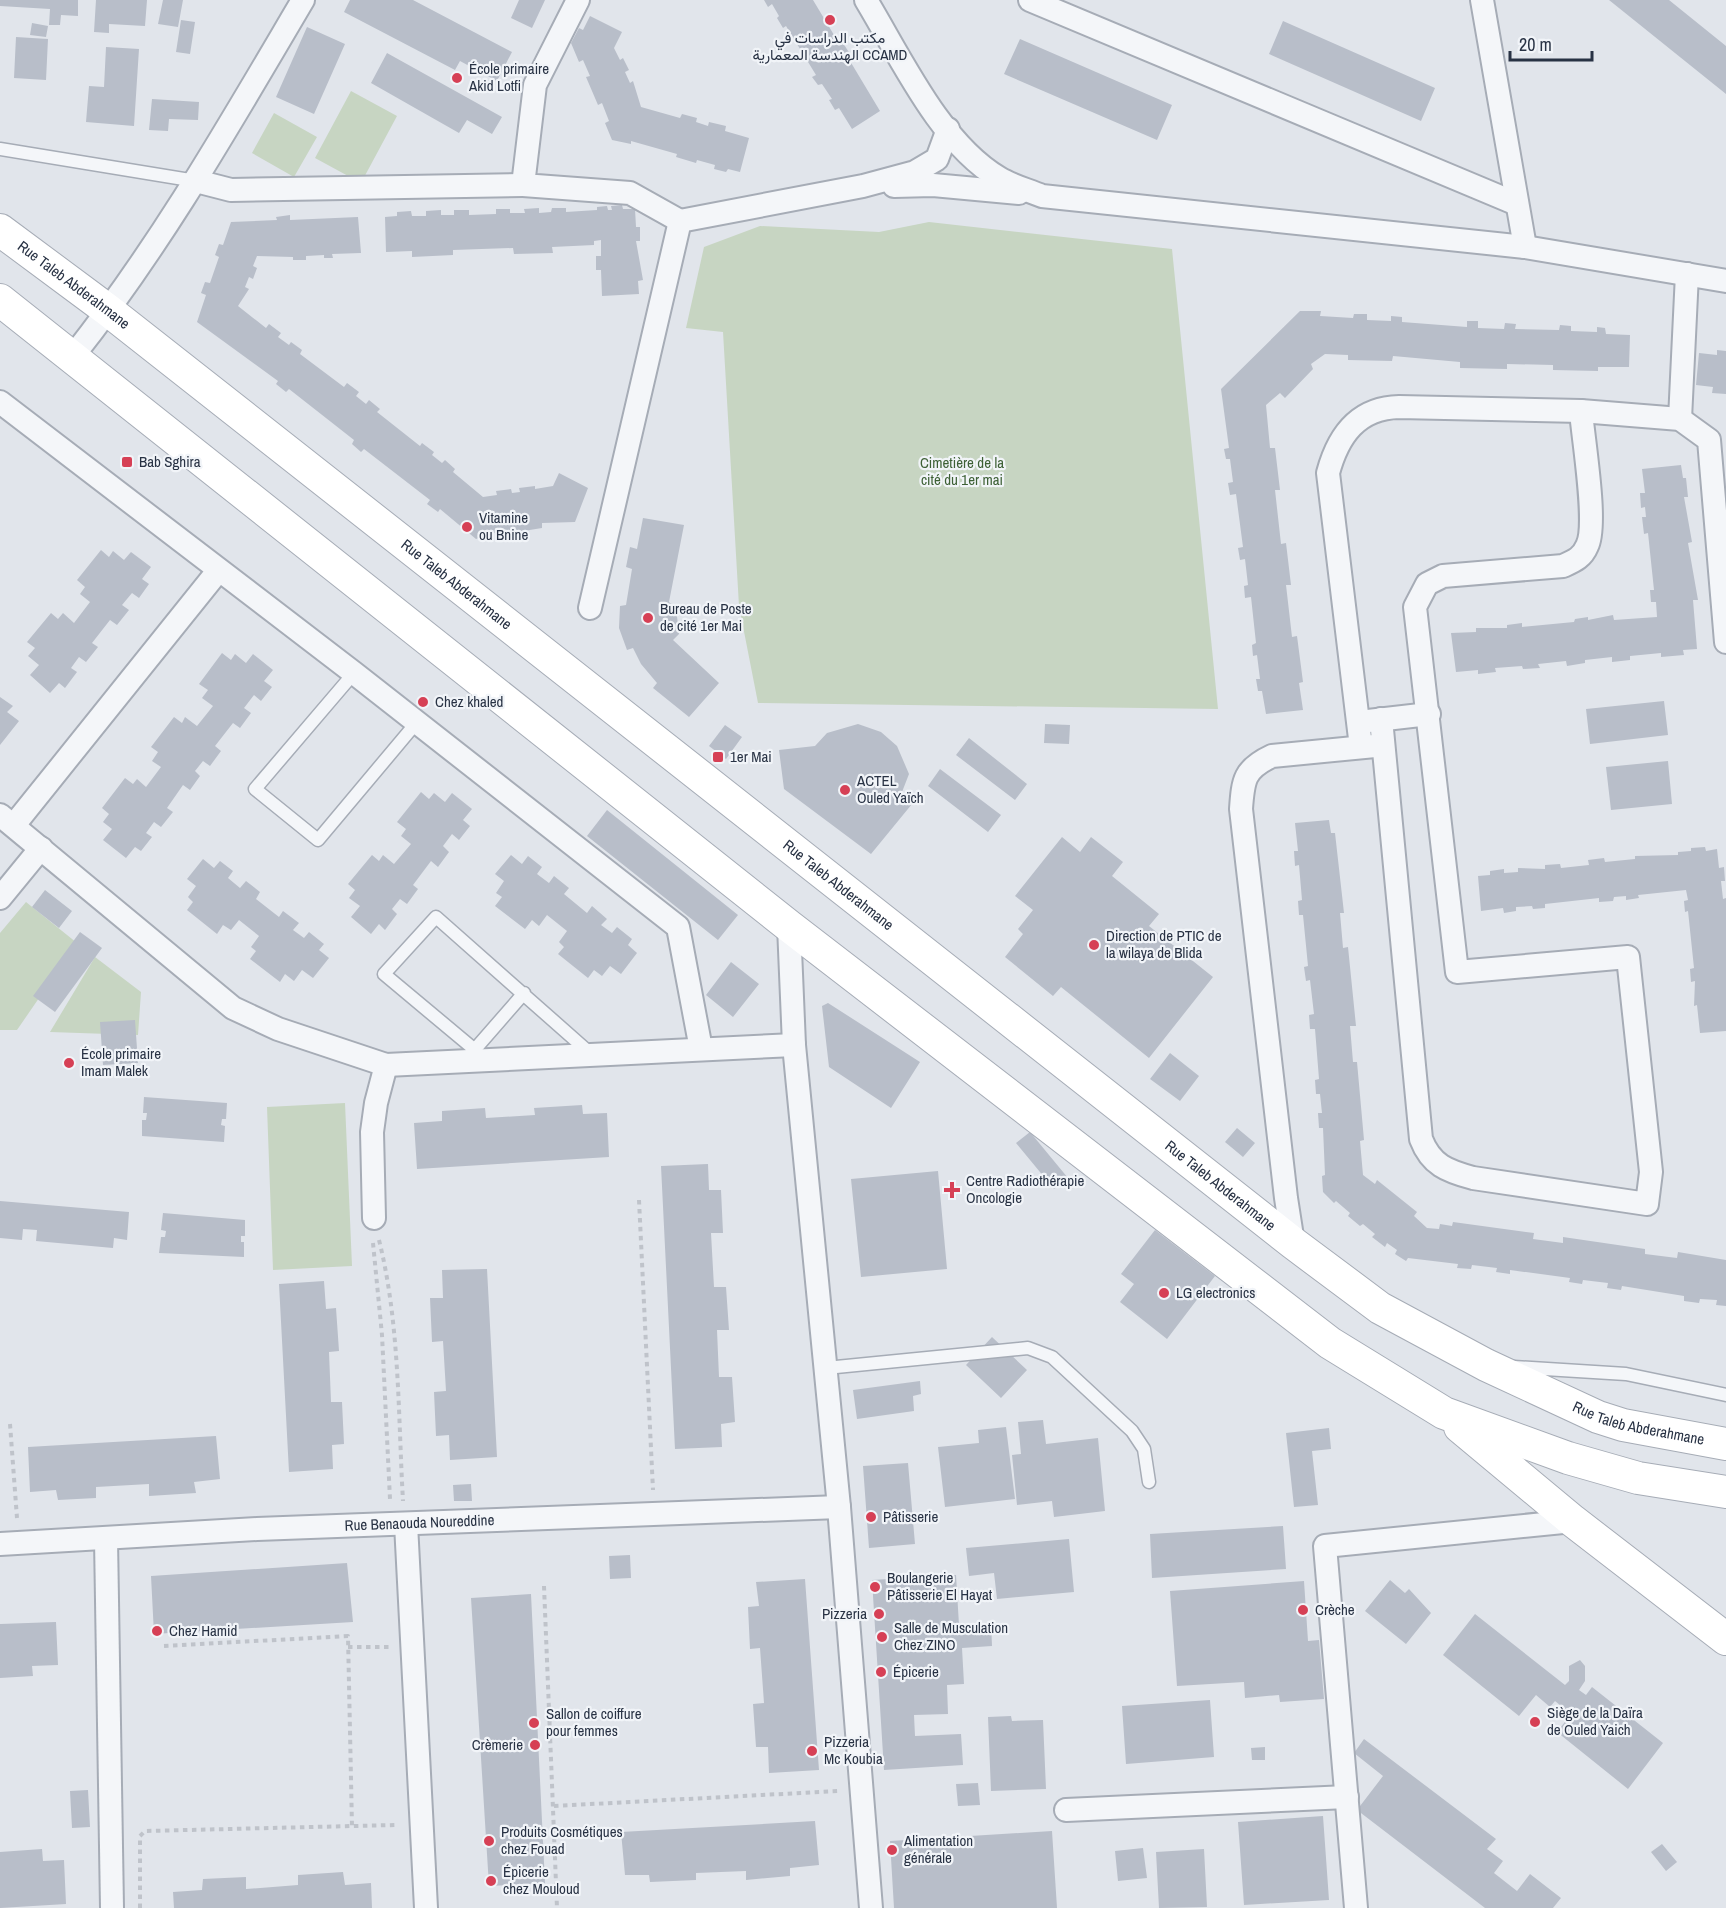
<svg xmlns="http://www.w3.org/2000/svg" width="1726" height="1908" font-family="'Archivo Narrow',Vazirmatn,sans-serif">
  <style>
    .green { fill: #c7d5c2 }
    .building { fill: #b8bec9 }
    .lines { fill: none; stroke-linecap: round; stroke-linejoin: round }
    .lane-casing { stroke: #a6acb6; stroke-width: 15 }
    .street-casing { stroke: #a6acb6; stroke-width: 26 }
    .secondary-casing { stroke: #a6acb6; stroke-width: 34 }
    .path { stroke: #bfc3ca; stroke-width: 4; stroke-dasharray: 4.5 4.5; stroke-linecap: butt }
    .lane { stroke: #f4f6f9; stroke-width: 12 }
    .street { stroke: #f4f6f9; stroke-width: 22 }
    .secondary { stroke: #fff; stroke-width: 32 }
    .poi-dot { fill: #d64055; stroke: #f1f4f8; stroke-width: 2 }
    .labels { text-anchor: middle; stroke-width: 4.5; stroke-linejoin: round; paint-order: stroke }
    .poi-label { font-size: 15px; fill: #283244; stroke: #f1f4f8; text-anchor: start }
    .street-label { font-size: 15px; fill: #283244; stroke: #f1f4f8 }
    .park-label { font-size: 15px; fill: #3d6035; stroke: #f1f4f8 }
  </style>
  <rect width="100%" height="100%" fill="#e1e5eb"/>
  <path class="green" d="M351 91 397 116 361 183 315 158Z
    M274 113 317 137 294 177 252 153Z
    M929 222 1172 249 1218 709 758 703 739 606 723 332 686 328 704 247 760 226 879 232Z
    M26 902 77 943 17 1030H0V933Z
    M95 957 141 992 138 1035 50 1032Z
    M345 1103 352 1266 273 1270 267 1107Z"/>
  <path class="building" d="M0 0H78V16L61 15 60 25H49L50 9 0 6Z
    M96 0H147L145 26 109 24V33L94 32Z
    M163 0H183L178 27 158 24Z
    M350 0H413L512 52 497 81 460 61 455 70 344 12Z
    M519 0H545L532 28 511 18Z
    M764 0H813L840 45 843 43 850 54 847 56 880 111 852 129 839 108 835 110 829 100 832 99 822 84 818 85 812 77 816 75 786 26 783 28 777 18 779 16 772 4 768 7Z
    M1609 0H1669L1726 46V94Z
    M590 16 622 32 614 48 620 60 623 58 629 70 625 72 630 83 633 81 641 107 680 118 682 114 697 118 696 122 708 126 709 122 726 126 725 131 749 138 740 172 728 169 726 172 714 169 715 165 697 160 696 163 676 157 677 154 631 141V144L612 140 605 123 609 121 602 103 598 105 586 77 590 76 583 60 579 62 571 43 579 28 583 30Z
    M181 20 195 22 190 54 176 52Z
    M1283 21 1435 88 1421 121 1269 54Z
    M32 23 48 26 46 37 30 35Z
    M307 27 345 44 314 114 276 97Z
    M16 37 48 39 46 80 14 78Z
    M1020 39 1172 105 1157 140 1004 74Z
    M106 47 139 49 134 126 86 122 89 86 104 87Z
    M387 53 502 117 492 134 467 120 459 133 371 83Z
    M152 99 199 102 198 120 169 119 168 131 149 130Z
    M622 205 623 209H635L636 227H640V241H636L643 280 638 281 639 294 602 296 601 270H596V256H601V240L594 241V245L552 247 553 253 514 254 513 248 453 250V255L412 257V251L386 252 385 217 397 216V212L411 211 412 216H426V211L441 210V215H454V210H469V215L496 214V209H510V213H525L524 209 539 208V213L551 212 552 208H566V212L597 210V207L607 206 608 210H612L611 206Z
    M290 215V220L358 217 361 253 332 254 333 258H324V255L306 256V260H293V257L257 256 253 266 257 268 253 279 249 277 245 287 249 289 238 306 266 328 269 324 281 333 278 337 289 345 291 342 302 350 300 354 344 387 347 383 359 392 356 396 366 404 369 400 380 409 377 412 420 446 422 443 434 452 432 455 442 463 445 460 455 469 453 472 483 497 497 495 496 491 511 489 512 493 520 492 519 488 535 486V489L553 486 559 473 588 488 575 522 542 523V528L505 534 504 530 476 539 440 509 438 512 427 504 430 500 364 449 361 452 352 444 354 440 289 389 286 392 276 384 278 381 197 322 206 295 201 293 205 282 210 283 219 257 215 255 219 244 223 245 231 222 277 220 276 217Z
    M1300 311H1321L1320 316 1353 318 1354 314H1367V320L1391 321V316L1402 317V322L1467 327V321H1478V328L1504 329 1505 323 1516 324 1515 329 1559 330 1560 325 1571 326V331L1597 332V327L1605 328 1606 334 1630 335 1629 367H1598V371L1553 370V365L1507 364V369L1460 368V362L1393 356 1392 361 1348 360V355L1325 354 1311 364 1313 369 1285 398 1280 393 1266 405 1270 448H1275L1280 490H1275L1281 544 1286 543 1291 585H1286L1292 637 1297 636 1303 682 1299 683 1303 710 1266 714 1262 691H1258L1256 679H1260L1257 655 1253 656 1252 645 1256 643 1251 597 1245 598 1244 586 1248 585 1245 559 1240 560 1238 548 1243 547 1236 494 1230 495 1228 483 1233 482 1230 459H1226L1224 449 1229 448 1221 389Z
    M1717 350 1726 351V394L1712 393 1713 387 1696 385 1699 353 1717 355Z
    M1681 465 1683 478H1686L1688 497H1684L1692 542 1688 543 1698 600H1693L1697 649 1683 650 1684 655 1661 657V653L1630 656V660L1612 662V657L1585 660V663L1567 666 1566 661 1538 664 1540 668 1523 669 1522 666 1495 668 1496 672 1478 674V670L1456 672 1451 633 1476 632V628H1507V625L1522 623V627L1574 622 1575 619 1588 617V620L1613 615 1614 620 1657 617 1656 602H1651L1650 590H1654L1648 533 1644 534 1642 517H1646L1645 507 1641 508 1640 493H1645L1642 469Z
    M643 518 684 525 669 602 676 608 679 634 673 640 719 683 689 717 653 688 657 683 641 664 633 648 627 650 619 628 620 606 626 605 632 569 626 567 630 547 637 549Z
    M101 550 109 557 113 551 124 560 131 552 151 567 142 579 149 584 139 598 132 593 122 605 129 610 117 625 110 620 92 643 98 647 86 662 79 657 71 668 77 672 65 688 59 683 50 693 30 675 39 665 28 656 35 648 27 642 51 613 58 619 63 613 74 623 90 602 80 594 85 587 77 580Z
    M222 653 231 660 235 654 246 663 253 654 273 670 264 681 272 687 261 701 254 695 244 708 251 713 240 728 233 723 215 746 221 751 210 766 203 761 195 771 200 776 190 790 183 785 167 808 173 812 161 827 154 822 146 833 152 837 141 851 135 847 126 858 103 840 112 829 103 822 109 814 102 808 125 778 133 784 137 779 146 787 161 767 152 761 158 752 151 747 174 717 182 723 185 717 197 726 213 706 202 698 208 690 199 684Z
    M0 697 13 706 7 712 19 721 0 745Z
    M1664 701 1668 735 1590 744 1586 709Z
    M858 724 881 732 897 746 909 774 902 792 912 804 871 854 784 789 779 750 815 746 827 733Z
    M1045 724 1070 725 1069 744 1044 743Z
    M725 725 742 737 726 759 709 746Z
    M969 738 1027 784 1015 800 956 755Z
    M1668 761 1672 804 1611 810 1606 767Z
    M940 769 1001 815 988 832 928 786Z
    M421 792 429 799 434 793 445 802 452 793 472 809 463 820 470 826 459 840 452 834 443 846 449 852 438 867 431 861 413 885 418 889 407 904 400 899 392 909 397 914 385 930 379 924 371 934 351 917 360 906 349 898 355 890 348 884 372 855 379 861 383 855 394 864 411 844 401 836 406 829 397 822Z
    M607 810 738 915 718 940 587 836Z
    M1329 820 1331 833H1335L1344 913H1340L1343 948 1348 947 1356 1026H1350L1353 1062H1357L1364 1140 1360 1141 1363 1175 1375 1184 1377 1180 1417 1212 1414 1216 1427 1228 1439 1229 1440 1224 1452 1226 1453 1222 1534 1233 1533 1239 1563 1243V1237L1645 1249V1254L1677 1258 1678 1252 1726 1260V1306L1716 1305 1717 1300 1700 1299 1699 1303 1684 1301V1296L1622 1286 1621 1290 1607 1288 1608 1283 1583 1280 1582 1284 1569 1282 1570 1278 1510 1270V1274L1496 1272 1497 1268 1472 1265 1471 1269 1457 1268 1458 1264 1408 1258 1406 1261 1395 1254 1397 1250 1387 1243 1385 1247 1372 1237 1375 1234 1363 1224 1360 1226 1348 1216 1350 1213 1336 1201 1334 1203 1323 1192 1322 1176 1325 1175 1323 1128H1319L1318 1113H1322L1320 1094H1316L1315 1080 1319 1079 1315 1029H1310L1309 1015 1314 1014 1310 980 1306 981 1304 967 1308 966 1303 915H1299L1298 901 1302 900 1299 865 1295 866 1294 851H1298L1295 823Z
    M1062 837 1080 852 1091 837 1123 862 1112 876 1159 914 1149 926 1213 977 1149 1058 1061 987 1053 996 1005 957 1023 934 1018 929 1033 910 1015 896Z
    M1705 847 1706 851 1717 849 1719 868 1724 867 1725 881H1721L1723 899 1726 898V1031L1700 1033 1697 1005 1694 1006 1695 981 1691 982 1690 969 1694 968 1688 911 1685 912 1684 901 1688 900 1686 890 1638 895 1639 898 1626 900V896L1614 897 1613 901 1599 902V898L1545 904V908L1533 909 1532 906 1516 907V911L1504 913 1503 908 1481 911 1478 876 1490 875V871L1504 869V873L1518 872V868L1545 869V865L1560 864 1561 868 1589 865 1588 860 1604 858 1605 862 1635 859V856L1678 855V852L1691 851V848Z
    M511 855 522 864 528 856 542 867 537 874 549 883 554 876 569 888 564 894 587 913 592 906 607 919 601 925 612 933 617 927 632 939 628 945 637 953 621 974 610 966 602 976 594 970 588 978 558 954 564 947 559 942 567 931 547 915 539 926 532 920 525 929 495 906 502 897 496 893 504 881 495 874Z
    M203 859 214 868 220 861 233 871 228 878 240 888 246 881 260 892 256 899 279 917 283 911 299 923 293 930 304 938 309 932 324 944 319 950 329 958 313 978 302 970 294 981 285 974 280 982 250 959 256 951 251 947 259 936 239 920 231 930 223 925 217 934 187 910 193 902 188 897 196 886 187 879Z
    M45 890 72 911 59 928 32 907Z
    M80 932 102 948 55 1012 33 996Z
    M731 962 759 984 733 1017 706 995Z
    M828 1003 920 1062 891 1108 829 1067 822 1006Z
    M135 1020 138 1063 103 1065 100 1022Z
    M1170 1053 1199 1076 1180 1101 1150 1079Z
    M144 1097 227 1103 226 1119H222L221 1125 225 1126 224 1142 142 1136V1120H146L147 1113H143Z
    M582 1105 583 1114 607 1113 609 1157 417 1169 414 1123 442 1121V1111L485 1108 486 1118 535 1115 534 1108Z
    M1237 1128 1255 1143 1243 1157 1225 1142Z
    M1030 1132 1068 1178 1054 1189 1016 1143Z
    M708 1164 709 1190H721L723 1233H711L714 1287H726L729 1330H717L719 1377H732L735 1422 721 1424 722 1447 675 1449 661 1166Z
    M938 1171 947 1269 861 1277 851 1179Z
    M0 1201 129 1212 127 1240 114 1238 113 1248 36 1241 37 1230 23 1229 22 1240 0 1238Z
    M163 1213 245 1220V1236H241V1242H244V1257L159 1253 161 1237H165L166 1231 161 1230Z
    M1155 1230 1215 1276 1167 1339 1120 1302 1134 1284 1121 1274Z
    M487 1269 497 1457 450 1460 449 1435 436 1436 434 1392 446 1391 443 1341 432 1342 430 1298H443L442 1270Z
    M324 1281 326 1309 336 1308 339 1351 329 1352 331 1402H342L344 1444 332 1445 333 1469 289 1472 279 1284Z
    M992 1337 1027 1370 1001 1398 966 1365Z
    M920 1381 921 1394 913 1396 914 1411 857 1419 853 1390Z
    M1043 1420 1046 1444 1098 1438 1105 1511 1054 1517 1052 1501 1017 1505 1012 1455 1021 1454 1018 1422Z
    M1006 1427 1015 1499 945 1507 938 1447 979 1443 978 1430Z
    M1329 1428 1331 1449 1312 1451 1318 1505 1294 1507 1286 1433Z
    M216 1436 220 1479 194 1482 196 1493 149 1496V1484L96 1487V1498L58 1500 56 1490 30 1492 28 1447Z
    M908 1463 915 1544 869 1548 863 1466Z
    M471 1484 472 1501H454L453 1485Z
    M1283 1526 1286 1569 1152 1578 1150 1534Z
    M1069 1539 1074 1592 997 1599 994 1573 969 1576 966 1548Z
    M630 1555 631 1578 610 1579 609 1556Z
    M347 1563 353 1622 154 1634 151 1576Z
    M956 1575 959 1625 991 1623 992 1646 962 1648 964 1684 947 1685 948 1714 914 1715 915 1736 961 1734 963 1765 884 1770 872 1580Z
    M805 1579 819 1770 769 1773 768 1747H756L753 1704 764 1703 760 1648 750 1649 748 1607 759 1606 756 1582Z
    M1390 1580 1405 1593 1409 1589 1431 1613 1406 1644 1365 1611Z
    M1304 1581 1308 1641 1319 1640 1324 1699 1280 1702 1279 1695 1245 1698 1244 1682 1177 1686 1170 1591Z
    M531 1594 545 1883 489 1886 471 1598Z
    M1475 1614 1565 1685 1569 1681V1666L1580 1660 1585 1666V1681L1579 1690 1586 1695 1592 1687 1663 1743 1628 1789 1557 1732 1571 1714 1555 1701 1550 1707 1536 1695 1519 1716 1443 1655Z
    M56 1622 58 1665 32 1666 33 1676 0 1678V1624Z
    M1210 1700 1214 1757 1126 1764 1122 1706Z
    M1011 1716 1012 1721 1043 1720 1046 1789 991 1791 988 1717Z
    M1364 1739 1496 1839 1487 1849 1503 1861 1494 1873 1517 1891 1530 1874 1561 1898 1553 1908H1485L1357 1810 1383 1776 1354 1753Z
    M1265 1747V1760H1252L1251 1748Z
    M978 1783 980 1805 958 1806 956 1784Z
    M88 1790 90 1827 72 1828 70 1791Z
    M1323 1816 1329 1900 1244 1905 1238 1822Z
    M815 1821 819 1865 790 1868V1876L746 1880V1871L696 1873V1880L650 1882 649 1875H625L621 1832Z
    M1052 1831 1057 1908H894L890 1841Z
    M1662 1844 1677 1862 1666 1871 1651 1852Z
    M1143 1848 1147 1878 1118 1881 1115 1851Z
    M42 1849 43 1861 64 1860 66 1904 0 1908V1852Z
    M1204 1849 1207 1907 1159 1908 1156 1852Z
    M343 1872 345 1885 371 1883 372 1908H174L173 1892 202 1890 203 1879 246 1877V1889L298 1885V1875Z"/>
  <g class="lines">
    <defs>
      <path id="lane" d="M0 149 196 181
        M354 673 255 789 318 840 417 722
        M475 1050 384 974 436 917 591 1054
        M470 1055 524 993
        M1514 1367 1626 1374 1726 1395
        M826 1368 1028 1348 1052 1357 1132 1431 1144 1449 1149 1482"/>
      <g id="street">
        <path d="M578 0 535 85 523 185 630 193 680 221"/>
        <path d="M866 0C901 58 940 143 999 178 1012 186 1028 190 1042 196L1525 247 1726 281"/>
        <path d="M1030 0 1517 204"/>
        <path d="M1482 0 1525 247"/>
        <path d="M196 181 231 190 523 185"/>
        <path d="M894 186 933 185 1019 193"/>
        <path d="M73 356C161 245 231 122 303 0"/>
        <path d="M0 402 354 673 678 927 701 1049"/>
        <path d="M1680 419 1687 274"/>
        <path d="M590 608 680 221 863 186 915 172 937 159 948 129"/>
        <path d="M1381 719 1421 1139C1431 1165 1447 1171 1473 1178L1647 1204 1651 1172 1628 957 1457 972 1415 607 1427 584 1443 576 1563 566C1574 561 1582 558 1587 546 1598 525 1583 439 1581 411"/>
        <path d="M1368 721 1429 714"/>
        <path d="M1361 747 1328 473C1338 436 1357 408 1399 407L1581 411 1680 419 1709 440 1726 642"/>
        <path d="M0 815 233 1008 278 1029 386 1065 794 1045"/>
        <path d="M14 825 218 571"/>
        <path d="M0 898 41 848"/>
        <path d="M789 926 794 1045 839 1507 871 1908"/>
        <path d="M374 1218 372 1132 376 1103 386 1065"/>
        <path d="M1293 1243 1286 1198 1241 809C1243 780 1244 769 1272 756L1375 746"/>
        <path d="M406 1524 426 1908"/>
        <path d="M106 1539 112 1908"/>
        <path id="s1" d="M0 1544 257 1529 839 1507"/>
        <path d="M1066 1810 1347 1797"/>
        <path d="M1356 1908 1325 1546 1573 1521"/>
      </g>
      <g id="secondary">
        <path id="s2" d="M0 230 109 311 1293 1243 1380 1308 1486 1365 1598 1417 1623 1425 1726 1444"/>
        <path d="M0 300 789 926 1330 1343 1444 1413 1568 1458 1638 1478 1726 1492"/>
        <path d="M1460 1427 1573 1521 1726 1639"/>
      </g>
    </defs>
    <use href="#lane" class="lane-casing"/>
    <use href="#street" class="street-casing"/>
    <use href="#secondary" class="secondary-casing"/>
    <path class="path" d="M639 1200 653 1490
      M379 1240C400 1324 398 1415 403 1501
      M373 1243 382 1335 390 1499
      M10 1424 17 1518
      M544 1586 557 1908
      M164 1646 348 1636 352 1827
      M348 1647H390
      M554 1806 838 1791
      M140 1908V1836L145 1831 396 1825"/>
    <use href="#lane" class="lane"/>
    <use href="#street" class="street"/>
    <use href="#secondary" class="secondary"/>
  </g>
  <g class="poi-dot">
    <circle cx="830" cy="20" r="6"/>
    <circle cx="457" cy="78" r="6"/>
    <rect x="121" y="456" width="12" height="12" rx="3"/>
    <circle cx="467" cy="527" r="6"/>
    <circle cx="648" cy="618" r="6"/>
    <circle cx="423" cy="702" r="6"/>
    <rect x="712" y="751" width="12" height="12" rx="3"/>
    <circle cx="845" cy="790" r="6"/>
    <circle cx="1094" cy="945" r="6"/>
    <circle cx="69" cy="1063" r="6"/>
    <path d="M949 1181h6v6h6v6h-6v6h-6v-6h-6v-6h6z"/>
    <circle cx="1164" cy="1293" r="6"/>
    <circle cx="871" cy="1517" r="6"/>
    <circle cx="875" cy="1587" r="6"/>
    <circle cx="1303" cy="1610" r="6"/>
    <circle cx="879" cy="1614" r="6"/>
    <circle cx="157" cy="1631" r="6"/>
    <circle cx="882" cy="1637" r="6"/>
    <circle cx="881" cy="1672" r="6"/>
    <circle cx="1535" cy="1722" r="6"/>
    <circle cx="534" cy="1723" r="6"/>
    <circle cx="535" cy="1745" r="6"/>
    <circle cx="812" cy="1751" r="6"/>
    <circle cx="489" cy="1841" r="6"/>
    <circle cx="892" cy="1850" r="6"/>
    <circle cx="491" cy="1881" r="6"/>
  </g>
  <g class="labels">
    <g class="poi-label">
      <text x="830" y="43" text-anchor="middle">مكتب الدراسات في<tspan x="830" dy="17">الهندسة المعمارية CCAMD</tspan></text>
      <text x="469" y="74">École primaire<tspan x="469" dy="17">Akid Lotfi</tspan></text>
      <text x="139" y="467">Bab Sghira</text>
      <text x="479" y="523">Vitamine<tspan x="479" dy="17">ou Bnine</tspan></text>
      <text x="660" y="614">Bureau de Poste<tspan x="660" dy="17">de cité 1er Mai</tspan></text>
      <text x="435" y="707">Chez khaled</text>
      <text x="730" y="762">1er Mai</text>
      <text x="857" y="786">ACTEL<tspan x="857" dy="17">Ouled Yaïch</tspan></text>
      <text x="1106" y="941">Direction de PTIC de<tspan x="1106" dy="17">la wilaya de Blida</tspan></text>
      <text x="81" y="1059">École primaire<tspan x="81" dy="17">Imam Malek</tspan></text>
      <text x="966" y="1186">Centre Radiothérapie<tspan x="966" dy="17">Oncologie</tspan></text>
      <text x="1176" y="1298">LG electronics</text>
      <text x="883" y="1522">Pâtisserie</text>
      <text x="887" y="1583">Boulangerie<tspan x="887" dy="17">Pâtisserie El Hayat</tspan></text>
      <text x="1315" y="1615">Crèche</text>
      <text x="867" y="1619" text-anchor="end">Pizzeria</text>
      <text x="894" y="1633">Salle de Musculation<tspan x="894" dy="17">Chez ZINO</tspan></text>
      <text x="169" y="1636">Chez Hamid</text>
      <text x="893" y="1677">Épicerie</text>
      <text x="1547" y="1718">Siège de la Daïra<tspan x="1547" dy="17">de Ouled Yaich</tspan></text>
      <text x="546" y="1719">Sallon de coiffure<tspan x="546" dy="17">pour femmes</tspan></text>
      <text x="824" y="1747">Pizzeria<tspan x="824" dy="17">Mc Koubia</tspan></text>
      <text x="523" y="1750" text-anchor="end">Crèmerie</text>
      <text x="501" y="1837">Produits Cosmétiques<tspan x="501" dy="17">chez Fouad</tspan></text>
      <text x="904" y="1846">Alimentation<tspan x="904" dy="17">générale</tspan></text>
      <text x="503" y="1877">Épicerie<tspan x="503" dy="17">chez Mouloud</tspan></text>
    </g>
    <g class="street-label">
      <text dy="5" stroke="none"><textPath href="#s2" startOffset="92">Rue Taleb Abderahmane</textPath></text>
      <text dy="5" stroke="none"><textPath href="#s2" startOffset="578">Rue Taleb Abderahmane</textPath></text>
      <text dy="5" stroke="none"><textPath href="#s2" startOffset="1064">Rue Taleb Abderahmane</textPath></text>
      <text dy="5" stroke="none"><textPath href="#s2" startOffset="1550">Rue Taleb Abderahmane</textPath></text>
      <text dy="5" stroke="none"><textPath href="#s2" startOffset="2036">Rue Taleb Abderahmane</textPath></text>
      <text dy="5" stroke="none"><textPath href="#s1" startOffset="420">Rue Benaouda Noureddine</textPath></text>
    </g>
    <g class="park-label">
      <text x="962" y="468">Cimetière de la<tspan x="962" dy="17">cité du 1er mai</tspan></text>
    </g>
  </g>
  <path d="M1510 51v9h82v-9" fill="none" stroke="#283244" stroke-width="3"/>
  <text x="1519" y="51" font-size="18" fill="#283244" stroke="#f1f4f8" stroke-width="4.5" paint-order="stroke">20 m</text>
</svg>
